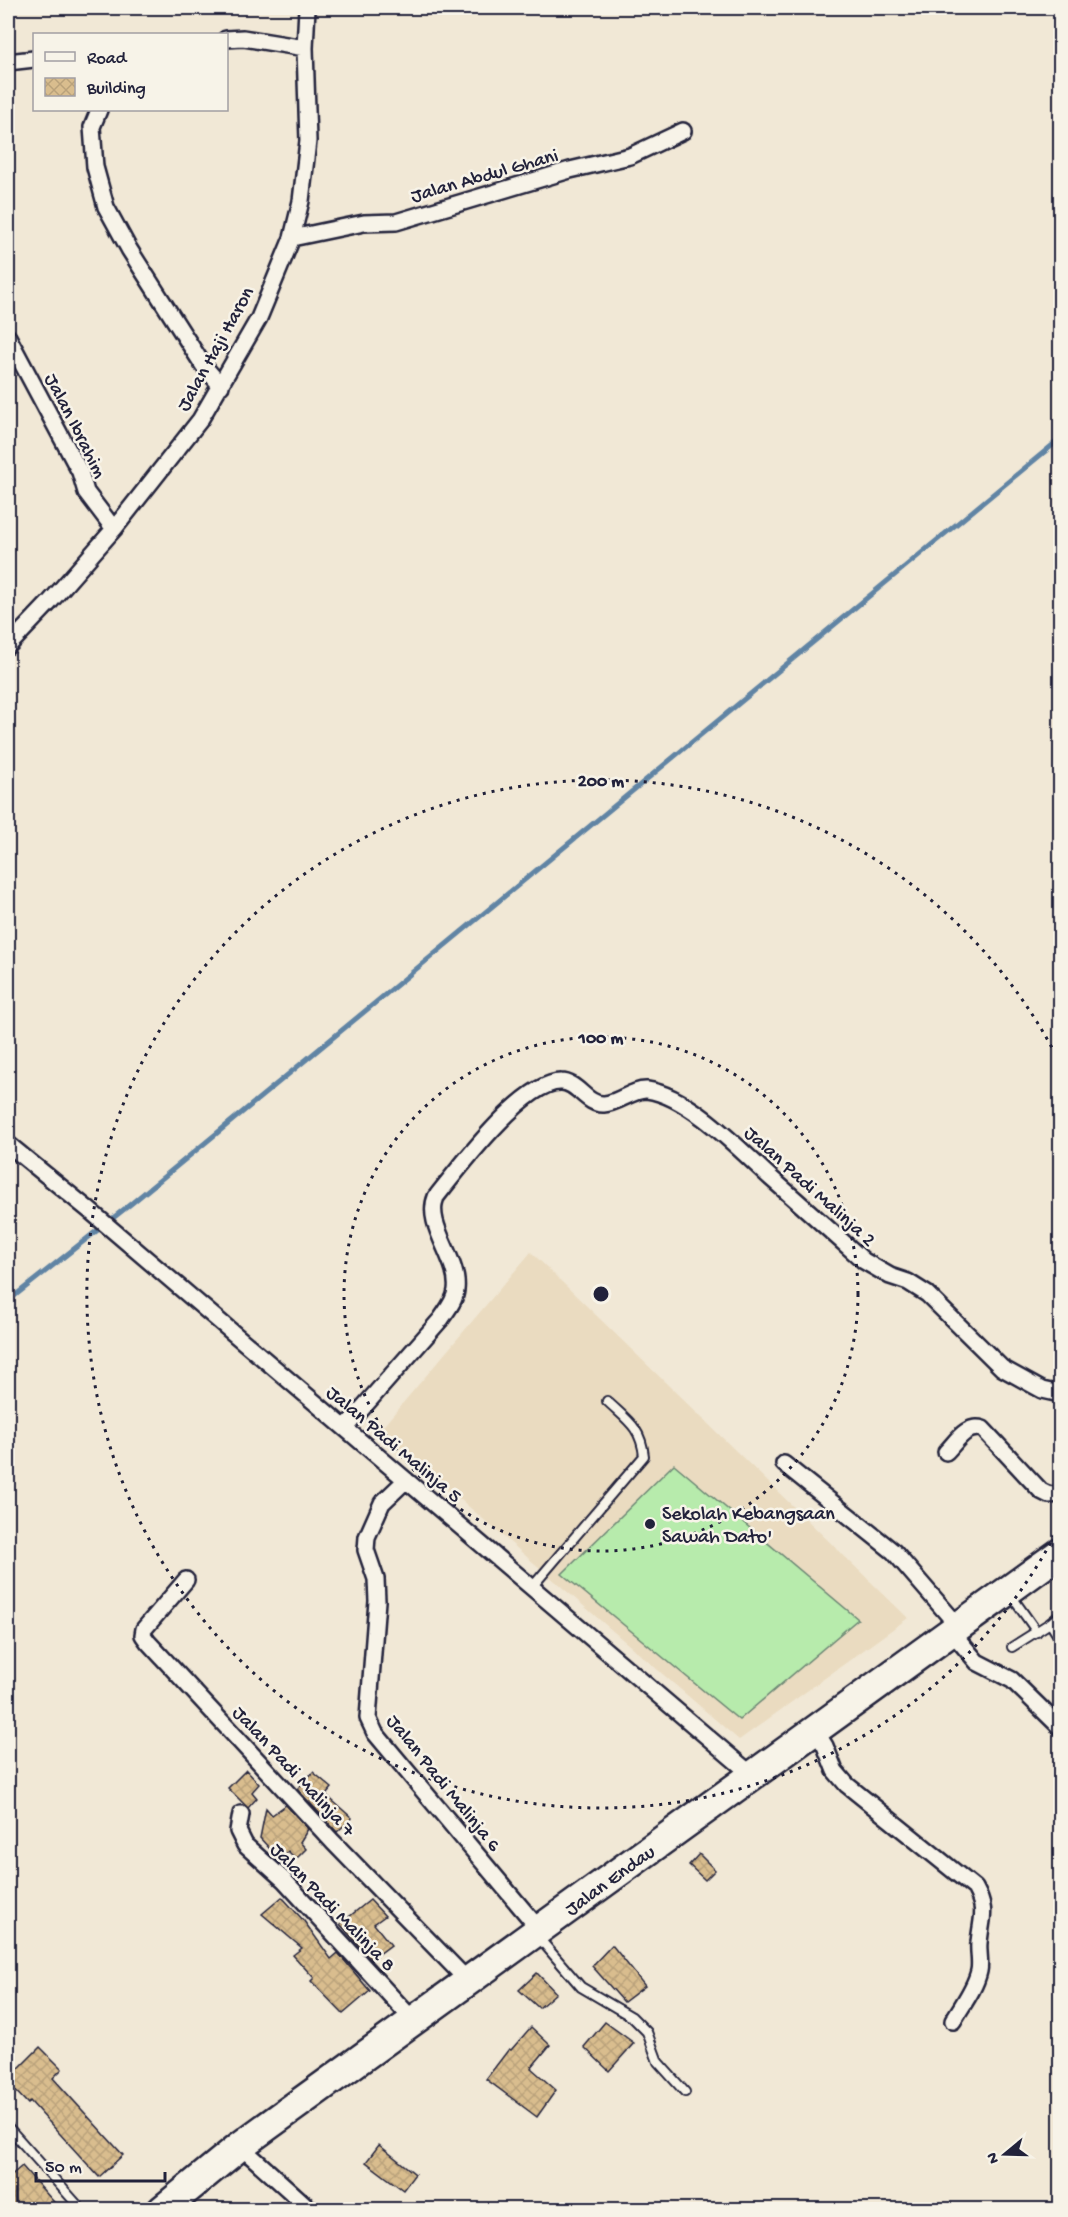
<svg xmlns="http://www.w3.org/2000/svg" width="1068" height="2217" font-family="'Gochi Hand',sans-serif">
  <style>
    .built { fill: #eadbc0 }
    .pitch { fill: #b7ebac; stroke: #6c8674; stroke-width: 1.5 }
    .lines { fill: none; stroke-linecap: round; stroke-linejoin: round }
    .stream { stroke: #6184a4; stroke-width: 5 }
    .building { fill: url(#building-cross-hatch); stroke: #22223b; stroke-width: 1.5 }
    .lane-casing { stroke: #22223b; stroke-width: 12 }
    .street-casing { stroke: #22223b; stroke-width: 20 }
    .highway-casing { stroke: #22223b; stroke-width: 33 }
    .lane { stroke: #f7f3e8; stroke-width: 8 }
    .street { stroke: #f7f3e8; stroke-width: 15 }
    .highway { stroke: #f7f3e8; stroke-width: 28 }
    .ring { fill: none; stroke: #22223b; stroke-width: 3; stroke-dasharray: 3 6 }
    .poi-dot { fill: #22223b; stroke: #f7f3e8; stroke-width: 2 }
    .labels { text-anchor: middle; stroke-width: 5; stroke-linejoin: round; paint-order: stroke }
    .street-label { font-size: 20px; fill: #22223b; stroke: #f7f3e8 }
    .poi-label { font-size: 20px; fill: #22223b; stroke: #f7f3e8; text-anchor: start }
    .centre { fill: #22223b; stroke: #f7f3e8; stroke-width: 3 }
    .ring-label { font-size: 18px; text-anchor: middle; font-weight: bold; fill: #22223b; stroke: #f7f3e8; stroke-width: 5; stroke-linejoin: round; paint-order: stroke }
  </style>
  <defs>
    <pattern id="building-cross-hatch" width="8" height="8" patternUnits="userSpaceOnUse" patternTransform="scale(1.5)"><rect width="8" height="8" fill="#d9bd8e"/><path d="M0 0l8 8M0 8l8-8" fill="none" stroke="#baa27b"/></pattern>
  </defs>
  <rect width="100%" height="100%" fill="#f1e8d6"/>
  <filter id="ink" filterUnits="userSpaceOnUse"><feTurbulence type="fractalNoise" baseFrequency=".0167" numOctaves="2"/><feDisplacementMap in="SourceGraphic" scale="12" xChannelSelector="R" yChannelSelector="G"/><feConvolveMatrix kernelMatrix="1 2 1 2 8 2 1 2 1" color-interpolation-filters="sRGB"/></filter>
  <g filter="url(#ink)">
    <path class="built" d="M531 1252 908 1618 739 1740 380 1430Z"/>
    <path class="pitch" d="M674 1464 858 1619 739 1720 562 1574Z"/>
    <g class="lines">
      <path class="stream" d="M8 1301 132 1203 1060 439"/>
    </g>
    <path class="building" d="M246 1770 259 1784 252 1792 257 1798 248 1808 228 1788Z
      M313 1772 332 1788 326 1795 352 1818 337 1832 297 1789Z
      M286 1805 308 1829 300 1842 306 1849 296 1859 288 1851 280 1860 260 1838 266 1808 272 1815Z
      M699 1854 715 1870 705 1880 689 1865Z
      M282 1897 304 1921 331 1959 338 1953 370 1991 343 2014 311 1981 314 1978 293 1955 302 1948 262 1914Z
      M370 1900 385 1916 374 1924 391 1945 371 1960 340 1924Z
      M612 1945 645 1986 624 2002 592 1966Z
      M537 1973 556 1993 539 2008 519 1990Z
      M605 2022 634 2043 609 2071 584 2047Z
      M531 2027 550 2045 531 2068 556 2090 537 2117 486 2079 509 2049 511 2050Z
      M40 2047 62 2069 53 2078 123 2155 99 2177 30 2101 28 2104 8 2083V2079Z
      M379 2145 415 2174 403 2190 366 2162Z
      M22 2166 61 2210H8V2178Z"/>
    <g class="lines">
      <defs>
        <path id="lane" d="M532 1587 644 1456C641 1427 627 1420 607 1401
          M1010 1594 1037 1632
          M1050 1623 1060 1615
          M1012 1647 1050 1623 1060 1639
          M539 1938 581 1987 632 2017 647 2032 658 2062 685 2092
          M8 2127 82 2210"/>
        <path id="street" d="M226 39 243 38 305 48
          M8 62 34 59
          M99 110 92 127 95 167 106 207 129 249 203 365 221 386
          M292 238 364 223 396 222 570 170 630 156 683 131
          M8 337 80 472 86 492 114 529
          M8 646 49 603 114 529 200 420 259 318 292 238 301 201 308 141 305 48 307 8
          M8 1144 89 1210 752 1775
          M345 1428 441 1319C447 1310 455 1301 456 1290 460 1260 424 1225 436 1197 459 1168 524 1081 561 1082 578 1082 586 1105 604 1104 619 1103 633 1089 647 1090 690 1096 741 1151 772 1179 803 1206 834 1234 864 1261L890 1276 908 1282 927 1294 1002 1368 1042 1390 1060 1394
          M946 1452C957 1441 966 1424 983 1429L1041 1491 1049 1495 1060 1494
          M784 1464 894 1552 958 1626
          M406 1480 382 1503 367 1537 366 1550 376 1579 377 1601 368 1718 375 1733 539 1929
          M186 1580 144 1629 143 1635 148 1642 333 1842 468 1981
          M951 1631 977 1662 1012 1680 1060 1727
          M815 1730 825 1746 835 1771 847 1785 975 1888C988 1912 981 1918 979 1943 978 1952 981 1962 979 1971 975 1989 962 2005 953 2021
          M241 1814 238 1831 245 1845 284 1880 414 2021
          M240 2146 311 2210"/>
        <path id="highway" d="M162 2210 240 2146 1060 1553"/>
      </defs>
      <use href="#lane" class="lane-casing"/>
      <use href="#street" class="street-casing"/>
      <use href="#highway" class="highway-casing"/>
      <use href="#lane" class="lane"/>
      <use href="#street" class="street"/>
      <use href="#highway" class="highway"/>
    </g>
  </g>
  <g class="ring">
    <circle cx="601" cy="1294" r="257"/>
    <path d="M1059 1527A514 514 0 1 1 1059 1061"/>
  </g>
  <circle class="poi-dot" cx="650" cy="1524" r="6"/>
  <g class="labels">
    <g class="street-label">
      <text transform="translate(484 174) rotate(-16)" y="7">Jalan Abdul Ghani</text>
      <text transform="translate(214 348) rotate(-61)" y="7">Jalan Haji Haron</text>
      <text transform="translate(77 425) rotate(63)" y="7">Jalan Ibrahim</text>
      <text transform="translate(811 1185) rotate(42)" y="7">Jalan Padi Malinja 2</text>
      <text transform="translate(395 1443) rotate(40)" y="7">Jalan Padi Malinja 5</text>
      <text transform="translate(295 1770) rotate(47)" y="7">Jalan Padi Malinja 7</text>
      <text transform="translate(445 1782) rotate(51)" y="7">Jalan Padi Malinja 6</text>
      <text transform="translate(609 1879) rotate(-36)" y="7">Jalan Endau</text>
      <text transform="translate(334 1906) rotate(46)" y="7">Jalan Padi Malinja 8</text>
    </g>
    <g class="poi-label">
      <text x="662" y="1519">Sekolah Kebangsaan<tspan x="662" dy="23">Sawah Dato'</tspan></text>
    </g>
  </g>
  <circle cx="601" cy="1294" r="9" class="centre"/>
  <g class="ring-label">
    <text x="601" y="786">200 m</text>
    <text x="601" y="1043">100 m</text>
  </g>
  <rect width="1068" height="2217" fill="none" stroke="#f7f3e8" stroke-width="30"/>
  <rect x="15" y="15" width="1038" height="2187" fill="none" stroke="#22223b" stroke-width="2" filter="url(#ink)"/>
  <rect x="33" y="33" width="195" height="78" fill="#f7f3e8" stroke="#a29fa3" stroke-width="1.5"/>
  <rect x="45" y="52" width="30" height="9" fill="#f7f3e8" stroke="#a29fa3" stroke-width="1.5"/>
  <text x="87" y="63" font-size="18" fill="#22223b">Road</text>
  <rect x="45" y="78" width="30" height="18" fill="url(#building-cross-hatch)" stroke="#a29fa3" stroke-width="1.5"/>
  <text x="87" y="93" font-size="18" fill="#22223b">Building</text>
  <g transform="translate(1005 2154) rotate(251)" stroke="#f7f3e8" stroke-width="4.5" paint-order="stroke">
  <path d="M0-4.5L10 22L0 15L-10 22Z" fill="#22223b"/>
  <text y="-9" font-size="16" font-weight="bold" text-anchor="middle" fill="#22223b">N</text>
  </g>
  <path d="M36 2172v9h129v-9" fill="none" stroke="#22223b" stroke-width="3"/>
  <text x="45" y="2172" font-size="18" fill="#22223b" stroke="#f7f3e8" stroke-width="4.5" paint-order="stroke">50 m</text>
</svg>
